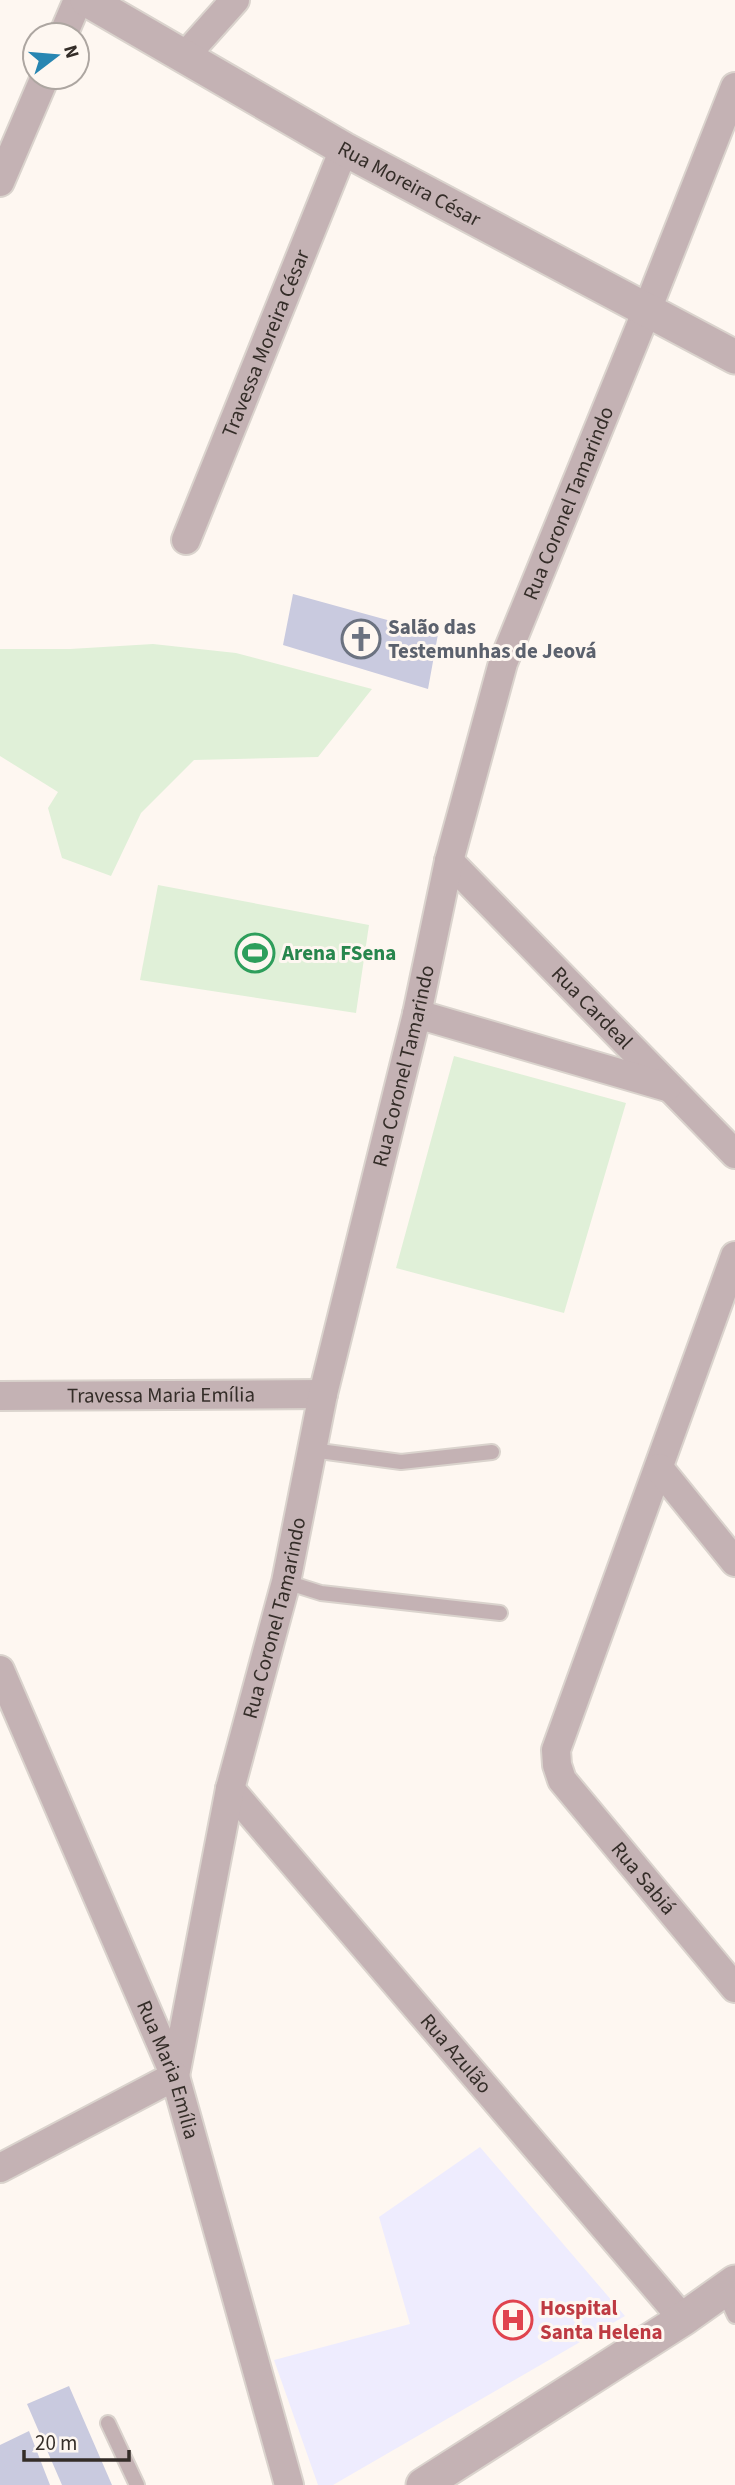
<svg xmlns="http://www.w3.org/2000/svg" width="735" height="2485" font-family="'Source Sans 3',sans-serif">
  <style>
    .medical { fill: #eeecfe }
    .green { fill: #e0f0d8 }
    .building { fill: #c9cadf }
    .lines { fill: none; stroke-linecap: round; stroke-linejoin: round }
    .service-casing { stroke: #dad3cd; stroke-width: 18 }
    .minor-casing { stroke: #dad3cd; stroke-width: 32 }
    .tertiary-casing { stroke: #dad3cd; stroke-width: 37 }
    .service { stroke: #c4b2b4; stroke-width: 14 }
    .minor { stroke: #c4b2b4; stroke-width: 28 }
    .tertiary { stroke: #c4b2b4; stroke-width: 33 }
    .labels { text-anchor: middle; stroke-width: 6; stroke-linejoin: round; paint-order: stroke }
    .street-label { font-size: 21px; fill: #342d28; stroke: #fef7f1 }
    .worship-label { font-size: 21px; font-weight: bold; fill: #5b616d; stroke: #fef7f1; text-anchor: start }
    .leisure-label { font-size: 21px; font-weight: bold; fill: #27864d; stroke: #fef7f1; text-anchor: start }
    .health-label { font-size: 21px; font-weight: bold; fill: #be3a42; stroke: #fef7f1; text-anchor: start }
  </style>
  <rect width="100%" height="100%" fill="#fef7f1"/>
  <path class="medical" d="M480 2147 625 2316 333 2485H318L274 2360 410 2324 379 2217Z"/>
  <path class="green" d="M153 644 236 653 372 689 318 757 194 760 141 813 111 876 62 858 48 808 58 792 0 756V649H70Z
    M158 885 369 925 356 1013 140 980Z
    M454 1056 626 1103 564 1313 396 1268Z"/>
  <path class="building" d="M293 594 438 634 428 689 283 645Z
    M69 2386 112 2485H62L27 2404Z
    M29 2431 50 2485H0V2445Z"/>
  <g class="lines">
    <defs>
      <path id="service" d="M312 1450 401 1462 492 1452
        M286 1582 321 1593 500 1613
        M723 2290 735 2316
        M108 2423 137 2485"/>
      <g id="minor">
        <path d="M63 35 78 0"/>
        <path d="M185 56 235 0"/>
        <path d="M0 182 45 77"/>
        <path id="s1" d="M186 540 344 149"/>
        <path id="s2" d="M449 861 735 1154"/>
        <path d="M417 1014 667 1087"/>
        <path id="s3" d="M735 1256 556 1750 557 1765 562 1780 735 1988"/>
        <path id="s4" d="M0 1396 323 1394"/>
        <path d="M659 1468 735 1562"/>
        <path id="s5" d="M0 1670 175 2076 289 2485"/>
        <path id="s6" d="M230 1789 683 2319"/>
        <path id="s7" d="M175 2076 230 1789 286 1582 323 1394 417 1014 449 861 503 663 647 310 735 87"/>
        <path d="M0 2168 175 2076"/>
      </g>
      <g id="tertiary">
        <path id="s8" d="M87 0 344 149 735 357"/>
        <path d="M423 2485 683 2319 735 2282"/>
      </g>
    </defs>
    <use href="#service" class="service-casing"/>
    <use href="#minor" class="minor-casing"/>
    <use href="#tertiary" class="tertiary-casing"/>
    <use href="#service" class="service"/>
    <use href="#minor" class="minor"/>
    <use href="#tertiary" class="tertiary"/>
  </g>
  <defs>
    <symbol id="church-ring" viewBox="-11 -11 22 22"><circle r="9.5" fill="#fef7f1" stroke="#6b7280" stroke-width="1.5"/><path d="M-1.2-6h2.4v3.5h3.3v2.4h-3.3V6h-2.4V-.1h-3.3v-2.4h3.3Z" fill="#6b7280"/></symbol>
    <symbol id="stadium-ring" viewBox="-11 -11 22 22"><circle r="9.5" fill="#fef7f1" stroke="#2e9e5b" stroke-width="1.5"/><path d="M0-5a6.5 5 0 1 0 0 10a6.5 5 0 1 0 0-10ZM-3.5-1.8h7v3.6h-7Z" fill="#2e9e5b"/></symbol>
    <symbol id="hospital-ring" viewBox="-11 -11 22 22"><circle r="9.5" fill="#fef7f1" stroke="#e0444e" stroke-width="1.5"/><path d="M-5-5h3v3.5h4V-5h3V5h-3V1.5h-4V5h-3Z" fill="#e0444e"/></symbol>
  </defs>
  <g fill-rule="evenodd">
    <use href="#church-ring" x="339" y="617" width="44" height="44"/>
    <use href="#stadium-ring" x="233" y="931" width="44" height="44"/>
    <use href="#hospital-ring" x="491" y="2298" width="44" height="44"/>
  </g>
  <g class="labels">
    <g class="street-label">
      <text dy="7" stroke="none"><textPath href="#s8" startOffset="371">Rua Moreira César</textPath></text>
      <text dy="7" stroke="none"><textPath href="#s1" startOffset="212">Travessa Moreira César</textPath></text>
      <text dy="7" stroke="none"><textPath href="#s7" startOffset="1624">Rua Coronel Tamarindo</textPath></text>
      <text dy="7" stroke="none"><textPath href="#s2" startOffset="205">Rua Cardeal</textPath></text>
      <text dy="7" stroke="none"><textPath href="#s7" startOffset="1036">Rua Coronel Tamarindo</textPath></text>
      <text dy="7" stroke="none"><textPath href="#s4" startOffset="161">Travessa Maria Emília</textPath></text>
      <text dy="7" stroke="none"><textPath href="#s7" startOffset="469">Rua Coronel Tamarindo</textPath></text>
      <text dy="7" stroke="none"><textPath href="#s3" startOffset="684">Rua Sabiá</textPath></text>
      <text dy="7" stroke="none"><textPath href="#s6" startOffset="348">Rua Azulão</textPath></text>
      <text dy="7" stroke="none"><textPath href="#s5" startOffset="434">Rua Maria Emília</textPath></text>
    </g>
    <g class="worship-label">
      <text x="388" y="634">Salão das<tspan x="388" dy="24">Testemunhas de Jeová</tspan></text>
    </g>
    <g class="leisure-label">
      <text x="282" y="960">Arena FSena</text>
    </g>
    <g class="health-label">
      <text x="540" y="2315">Hospital<tspan x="540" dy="24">Santa Helena</tspan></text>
    </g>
  </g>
  <g transform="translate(56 56) rotate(74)"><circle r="33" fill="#fef7f1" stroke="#ada6a1" stroke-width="2"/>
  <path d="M0-5L12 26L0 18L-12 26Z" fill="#2886b2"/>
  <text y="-10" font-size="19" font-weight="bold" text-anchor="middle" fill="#342d28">N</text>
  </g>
  <path d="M24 2450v10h105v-10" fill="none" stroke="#342d28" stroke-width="3.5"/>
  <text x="35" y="2450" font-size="21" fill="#342d28" stroke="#fef7f1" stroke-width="5" paint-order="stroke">20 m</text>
</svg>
